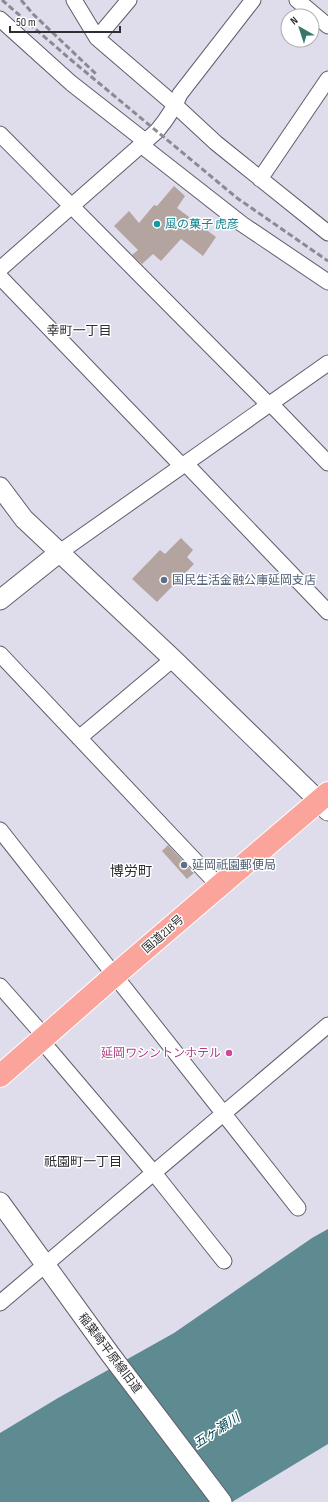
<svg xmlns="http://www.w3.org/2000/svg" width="328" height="1502" font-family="'Sofia Sans Condensed','Noto Sans JP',sans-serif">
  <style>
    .water { fill: #5e8a92 }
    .building { fill: #b4a49f }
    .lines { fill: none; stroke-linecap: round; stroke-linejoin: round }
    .minor-casing { stroke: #5f5e6a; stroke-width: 17 }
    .tertiary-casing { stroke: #5f5e6a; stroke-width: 21 }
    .trunk-casing { stroke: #fff; stroke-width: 24 }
    .minor { stroke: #fff; stroke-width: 15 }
    .tertiary { stroke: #fff; stroke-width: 19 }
    .trunk { stroke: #faa49c; stroke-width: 22 }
    .rail { stroke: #8b8a94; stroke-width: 3; stroke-dasharray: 6 3; stroke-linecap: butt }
    .culture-dot { fill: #0f9aa8; stroke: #fff; stroke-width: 1.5 }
    .service-dot { fill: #5c6f8a; stroke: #fff; stroke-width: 1.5 }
    .hotel-dot { fill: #d1479c; stroke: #fff; stroke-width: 1.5 }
    .labels { text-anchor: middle; stroke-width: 3; stroke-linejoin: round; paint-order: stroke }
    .culture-label { font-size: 12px; fill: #0d838f; stroke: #fff; text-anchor: start }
    .service-label { font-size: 12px; fill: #4e5e75; stroke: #fff; text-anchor: start }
    .street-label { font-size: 12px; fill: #2d2d32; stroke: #fff }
    .hotel-label { font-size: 12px; fill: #b23c85; stroke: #fff; text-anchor: end }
    .neighbourhood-label { font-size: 13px; fill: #2d2d32; stroke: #fff }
    .water-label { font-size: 13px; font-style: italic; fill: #034a54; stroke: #fff }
    .quarter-label { font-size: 14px; fill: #2d2d32; stroke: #fff }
  </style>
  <rect width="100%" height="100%" fill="#dfddec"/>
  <path class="water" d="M328 1229V1444L232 1502H0V1433L58 1398 174 1333 312 1238Z"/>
  <path class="building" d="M174 186 185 196 177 208 216 237 203 256 181 239 161 261 153 254 142 264 132 255 138 250 114 226 129 211 139 223 154 205 157 206Z
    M181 538 193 550 187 557 194 564 157 602 132 579 160 550 165 554Z
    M168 845 194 873 187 879 162 851Z"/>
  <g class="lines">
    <defs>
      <path id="minor" d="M74 0 97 38 175 105 216 143 328 233
        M297 0 328 26
        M0 19 71 83 145 141
        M97 38 129 0
        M0 134 268 404
        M141 145 242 224 328 282
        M260 179 328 79
        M0 269 157 131C167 119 174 109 180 94L253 0
        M0 277 182 466
        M270 403 328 463
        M186 464 328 612
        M60 552 328 363
        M0 654 219 886
        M79 738 173 659
        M0 830 298 1208
        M0 986 45 1037
        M41 1040 154 1173 224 1261
        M0 1303 328 1025"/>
      <path id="tertiary" d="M0 487 24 519 173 659 318 800 328 811
        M0 600 60 552
        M0 1202 110 1354 222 1502"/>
      <path id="trunk" d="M0 1076 114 976 328 793"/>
    </defs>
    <use href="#minor" class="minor-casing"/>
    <use href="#tertiary" class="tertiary-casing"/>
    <use href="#trunk" class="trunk-casing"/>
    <use href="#minor" class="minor"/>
    <use href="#tertiary" class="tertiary"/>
    <use href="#trunk" class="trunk"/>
    <path class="rail" d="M2 0 70 59 237 198 328 261
      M21 0 33 14 96 74"/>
  </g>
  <circle class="culture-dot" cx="157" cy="224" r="4"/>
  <g class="service-dot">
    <circle cx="164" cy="580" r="4"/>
    <circle cx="184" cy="865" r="4"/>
  </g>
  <circle class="hotel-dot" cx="229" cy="1053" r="4"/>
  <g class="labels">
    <g class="culture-label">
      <text x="165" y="228">風の菓子 虎彦</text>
    </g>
    <g class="service-label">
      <text x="172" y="584">国民生活金融公庫延岡支店</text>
      <text x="192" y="869">延岡祇園郵便局</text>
    </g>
    <g class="street-label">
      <text transform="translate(163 934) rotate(-41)" y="4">国道218号</text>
      <text transform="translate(110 1353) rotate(53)" y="4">稲葉崎平原線旧道</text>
    </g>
    <g class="hotel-label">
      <text x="221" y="1057">延岡ワシントンホテル</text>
    </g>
    <g class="neighbourhood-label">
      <text x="79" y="335">幸町一丁目</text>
      <text x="83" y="1166">祇園町一丁目</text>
    </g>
    <g class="water-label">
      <text transform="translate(216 1430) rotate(-33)" y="5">五ヶ瀬川</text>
    </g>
    <g class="quarter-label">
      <text x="131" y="876">博労町</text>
    </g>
  </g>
  <g transform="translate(300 28) rotate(321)"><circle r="19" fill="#ffffff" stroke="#ababad"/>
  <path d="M0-3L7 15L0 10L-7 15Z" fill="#35786b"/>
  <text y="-6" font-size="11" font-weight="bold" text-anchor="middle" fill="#2d2d32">N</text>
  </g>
  <path d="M10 26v6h110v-6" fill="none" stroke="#2d2d32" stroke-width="2"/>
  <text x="16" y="26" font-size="12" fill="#2d2d32" stroke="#ffffff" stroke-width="3" paint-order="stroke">50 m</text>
</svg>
